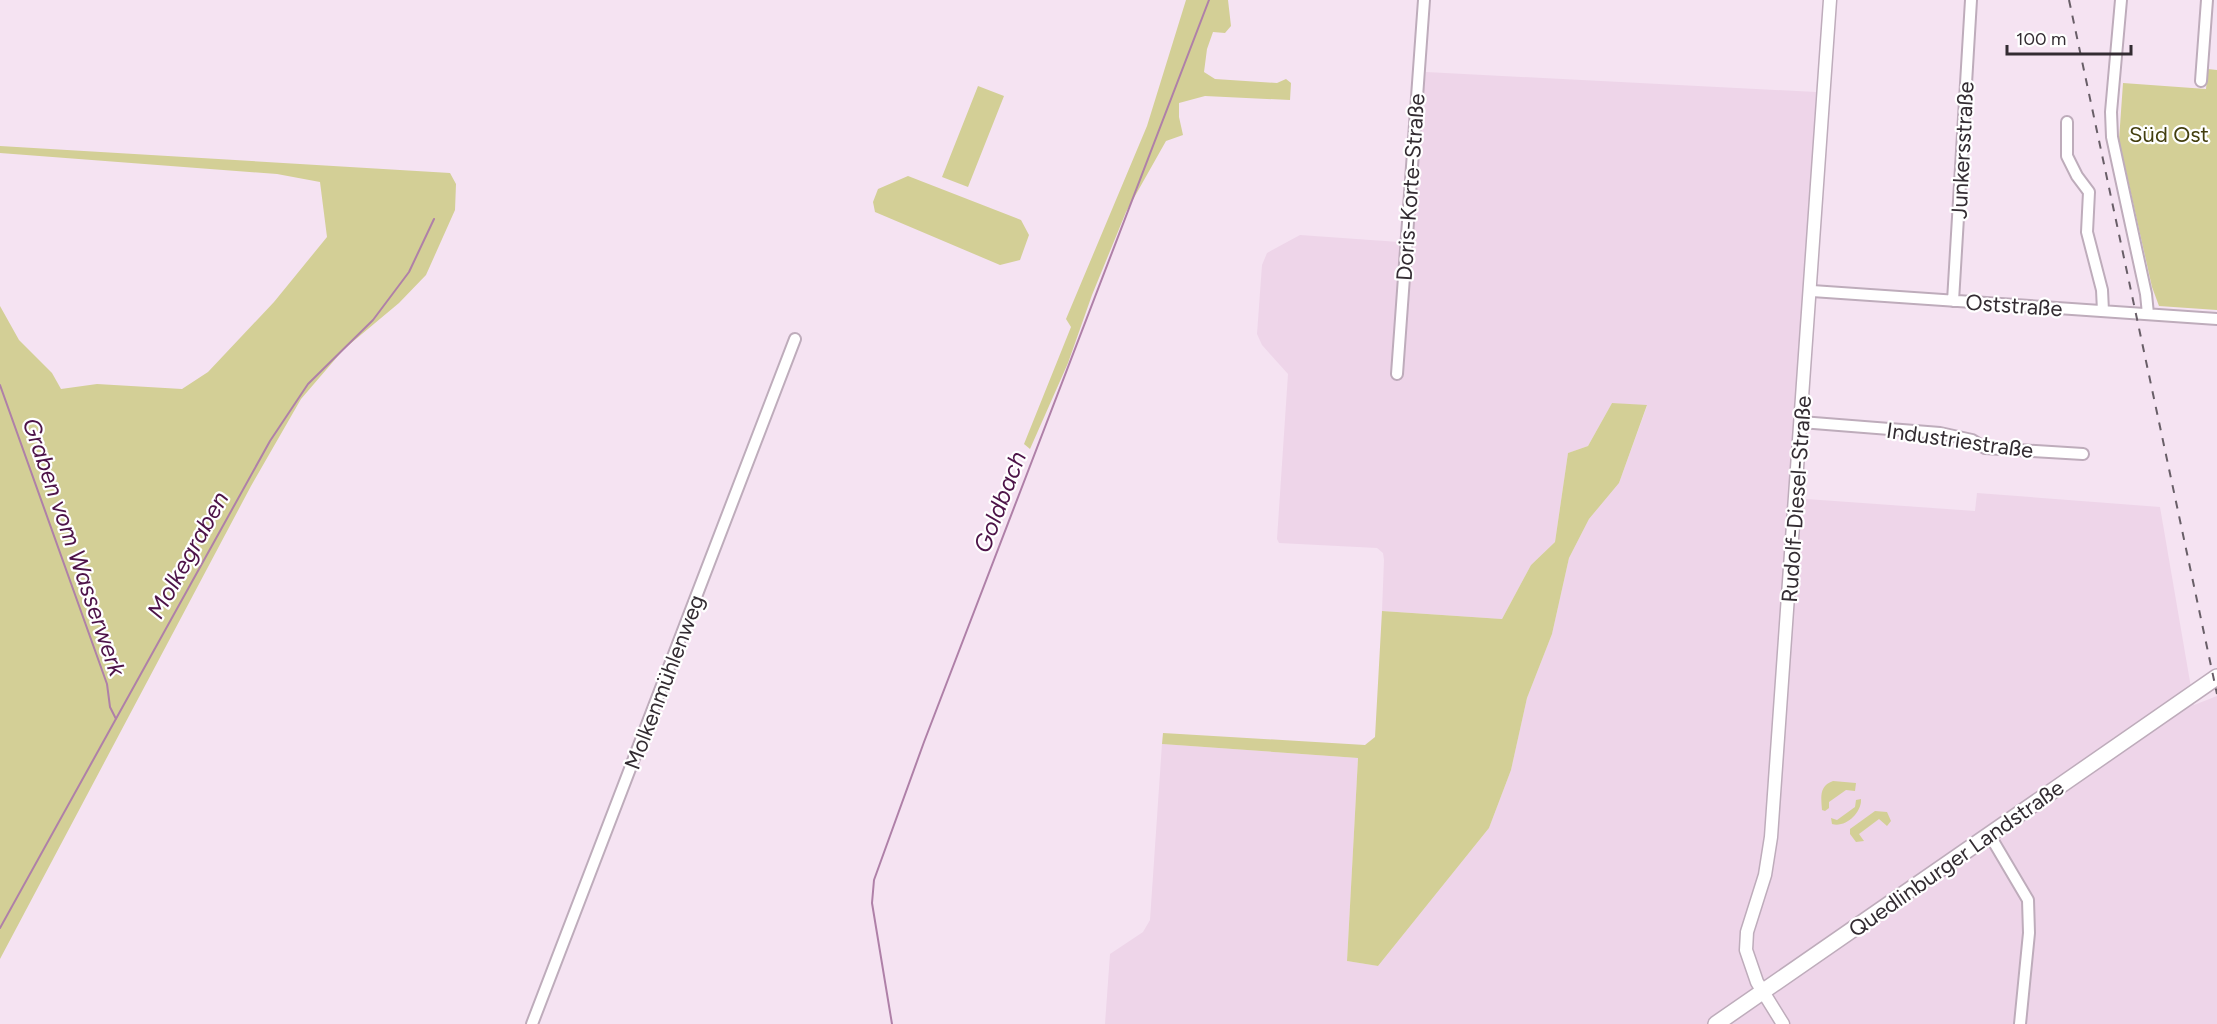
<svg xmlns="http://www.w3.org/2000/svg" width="2217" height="1024" font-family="Figtree,sans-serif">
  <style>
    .built { fill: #eed5e9 }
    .green { fill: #d3cf96 }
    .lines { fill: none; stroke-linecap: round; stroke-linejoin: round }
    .stream { stroke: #af80a8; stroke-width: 2 }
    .minor-casing { stroke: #beacbb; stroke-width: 14 }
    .tertiary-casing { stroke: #beacbb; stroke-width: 15 }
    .secondary-casing { stroke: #beacbb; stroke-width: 18 }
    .minor { stroke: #fff; stroke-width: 10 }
    .tertiary { stroke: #fff; stroke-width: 12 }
    .secondary { stroke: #fff; stroke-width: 15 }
    .rail { stroke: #685e67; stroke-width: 2; stroke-dasharray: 8 8; stroke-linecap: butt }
    .labels { text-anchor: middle; stroke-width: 4.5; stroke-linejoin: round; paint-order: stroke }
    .park-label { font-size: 22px; fill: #433f0f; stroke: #fff }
    .street-label { font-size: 22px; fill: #332c32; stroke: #fff }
    .water-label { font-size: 24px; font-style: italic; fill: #4d1348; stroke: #fff }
  </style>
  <rect width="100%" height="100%" fill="#f5e3f2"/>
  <path class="built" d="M1426 72 1816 92 1792 498 1975 511 1977 493 2160 507 2194 705 2217 696V1024H1105L1110 954 1143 932 1150 920 1162 744 1358 758 1347 961 1378 966 1489 828 1511 770 1527 698 1552 634 1569 558 1589 519 1619 483 1647 406 1612 403 1588 446 1568 453 1555 542 1531 565 1502 619 1382 611 1384 560 1383 553 1377 548 1279 543 1277 539 1288 374 1262 345 1257 334 1262 265 1267 253 1300 235 1399 242 1411 236 1414 172Z"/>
  <path class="green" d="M1186 0H1228L1231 26 1225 33 1213 32 1207 49 1204 72 1215 79 1277 83 1286 79 1291 83 1290 100 1205 96 1179 103V117L1183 135 1166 141 1126 212 1092 295 1068 363 1030 449 1024 444 1071 327 1066 319 1147 126Z
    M2208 69 2217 70V310L2159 306 2152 287 2119 140 2123 83 2206 89Z
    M978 86 1004 96 968 187 942 177Z
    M0 146 450 173 456 184 455 210 426 275 399 303 344 349 301 399 251 486 0 959V306L19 340 52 373 61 389 97 384 182 389 208 372 274 302 327 237 320 182 277 174 0 153Z
    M908 176 1021 220 1029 235 1020 260 1000 265 875 212 873 202 878 189Z
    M1612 403 1647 405 1619 483 1589 519 1569 558 1552 634 1527 698 1511 770 1489 828 1378 966 1347 961 1358 758 1162 744 1163 733 1365 745 1375 737 1382 611 1502 619 1531 565 1555 542 1568 453 1588 446Z
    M1833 781 1856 783 1855 791 1846 790 1829 802V808L1825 811 1822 810C1821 797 1819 786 1833 781Z
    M1861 799C1862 812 1846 828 1832 824L1831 818 1837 820 1855 807 1856 800Z
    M1875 811 1887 812 1891 821 1887 826 1879 819 1859 834 1864 841 1856 842 1850 834V829Z"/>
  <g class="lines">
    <path class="stream" d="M0 385 107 684 110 707 116 719
      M0 928 270 441 308 384 373 320 409 272 434 219
      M892 1024 872 903 874 880 924 742 1209 0"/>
    <defs>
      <path id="minor" d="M2121 0 2111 112 2112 137 2146 294 2148 314
        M2201 81 2207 0
        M2067 122V156L2077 176 2089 192 2087 232 2102 290 2103 311
        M1812 291 2217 319
        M1953 301 1971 0
        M1397 374 1424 0
        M1801 422 1940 433 1972 440 1985 448 2083 454
        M1989 834 2028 900 2029 933 2020 1024
        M532 1024 795 339"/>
      <path id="tertiary" d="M1783 1024 1757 982 1746 950 1747 932 1765 875 1771 837 1830 0"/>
      <path id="secondary" d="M1716 1024 2217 677"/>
    </defs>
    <use href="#minor" class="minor-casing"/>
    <use href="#tertiary" class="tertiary-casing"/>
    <use href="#secondary" class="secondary-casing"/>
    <use href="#minor" class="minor"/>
    <use href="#tertiary" class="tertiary"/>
    <use href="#secondary" class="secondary"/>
    <path class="rail" d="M2069 0 2217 694"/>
  </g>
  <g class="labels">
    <g class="park-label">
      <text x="2169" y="142">Süd Ost</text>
    </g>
    <g class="street-label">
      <text transform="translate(1962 150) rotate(-87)" y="8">Junkersstraße</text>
      <text transform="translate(1410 187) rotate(-86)" y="8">Doris-Korte-Straße</text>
      <text transform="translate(2014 305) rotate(4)" y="8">Oststraße</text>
      <text transform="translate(1960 440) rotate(8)" y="8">Industriestraße</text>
      <text transform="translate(1796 499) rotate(-86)" y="8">Rudolf-Diesel-Straße</text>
      <text transform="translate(664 682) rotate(-69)" y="8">Molkenmühlenweg</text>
      <text transform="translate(1956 858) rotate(-35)" y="8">Quedlinburger Landstraße</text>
    </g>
    <g class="water-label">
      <text transform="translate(1000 502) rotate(-69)" y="8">Goldbach</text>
      <text transform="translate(74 547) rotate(71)" y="8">Graben vom Wasserwerk</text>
      <text transform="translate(188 555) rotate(-61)" y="8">Molkegraben</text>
    </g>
  </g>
  <path d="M2007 45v9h124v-9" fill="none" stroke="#332c32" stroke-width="3"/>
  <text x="2016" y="45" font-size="18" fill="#332c32" stroke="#ffffff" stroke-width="4.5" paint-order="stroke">100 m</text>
</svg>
